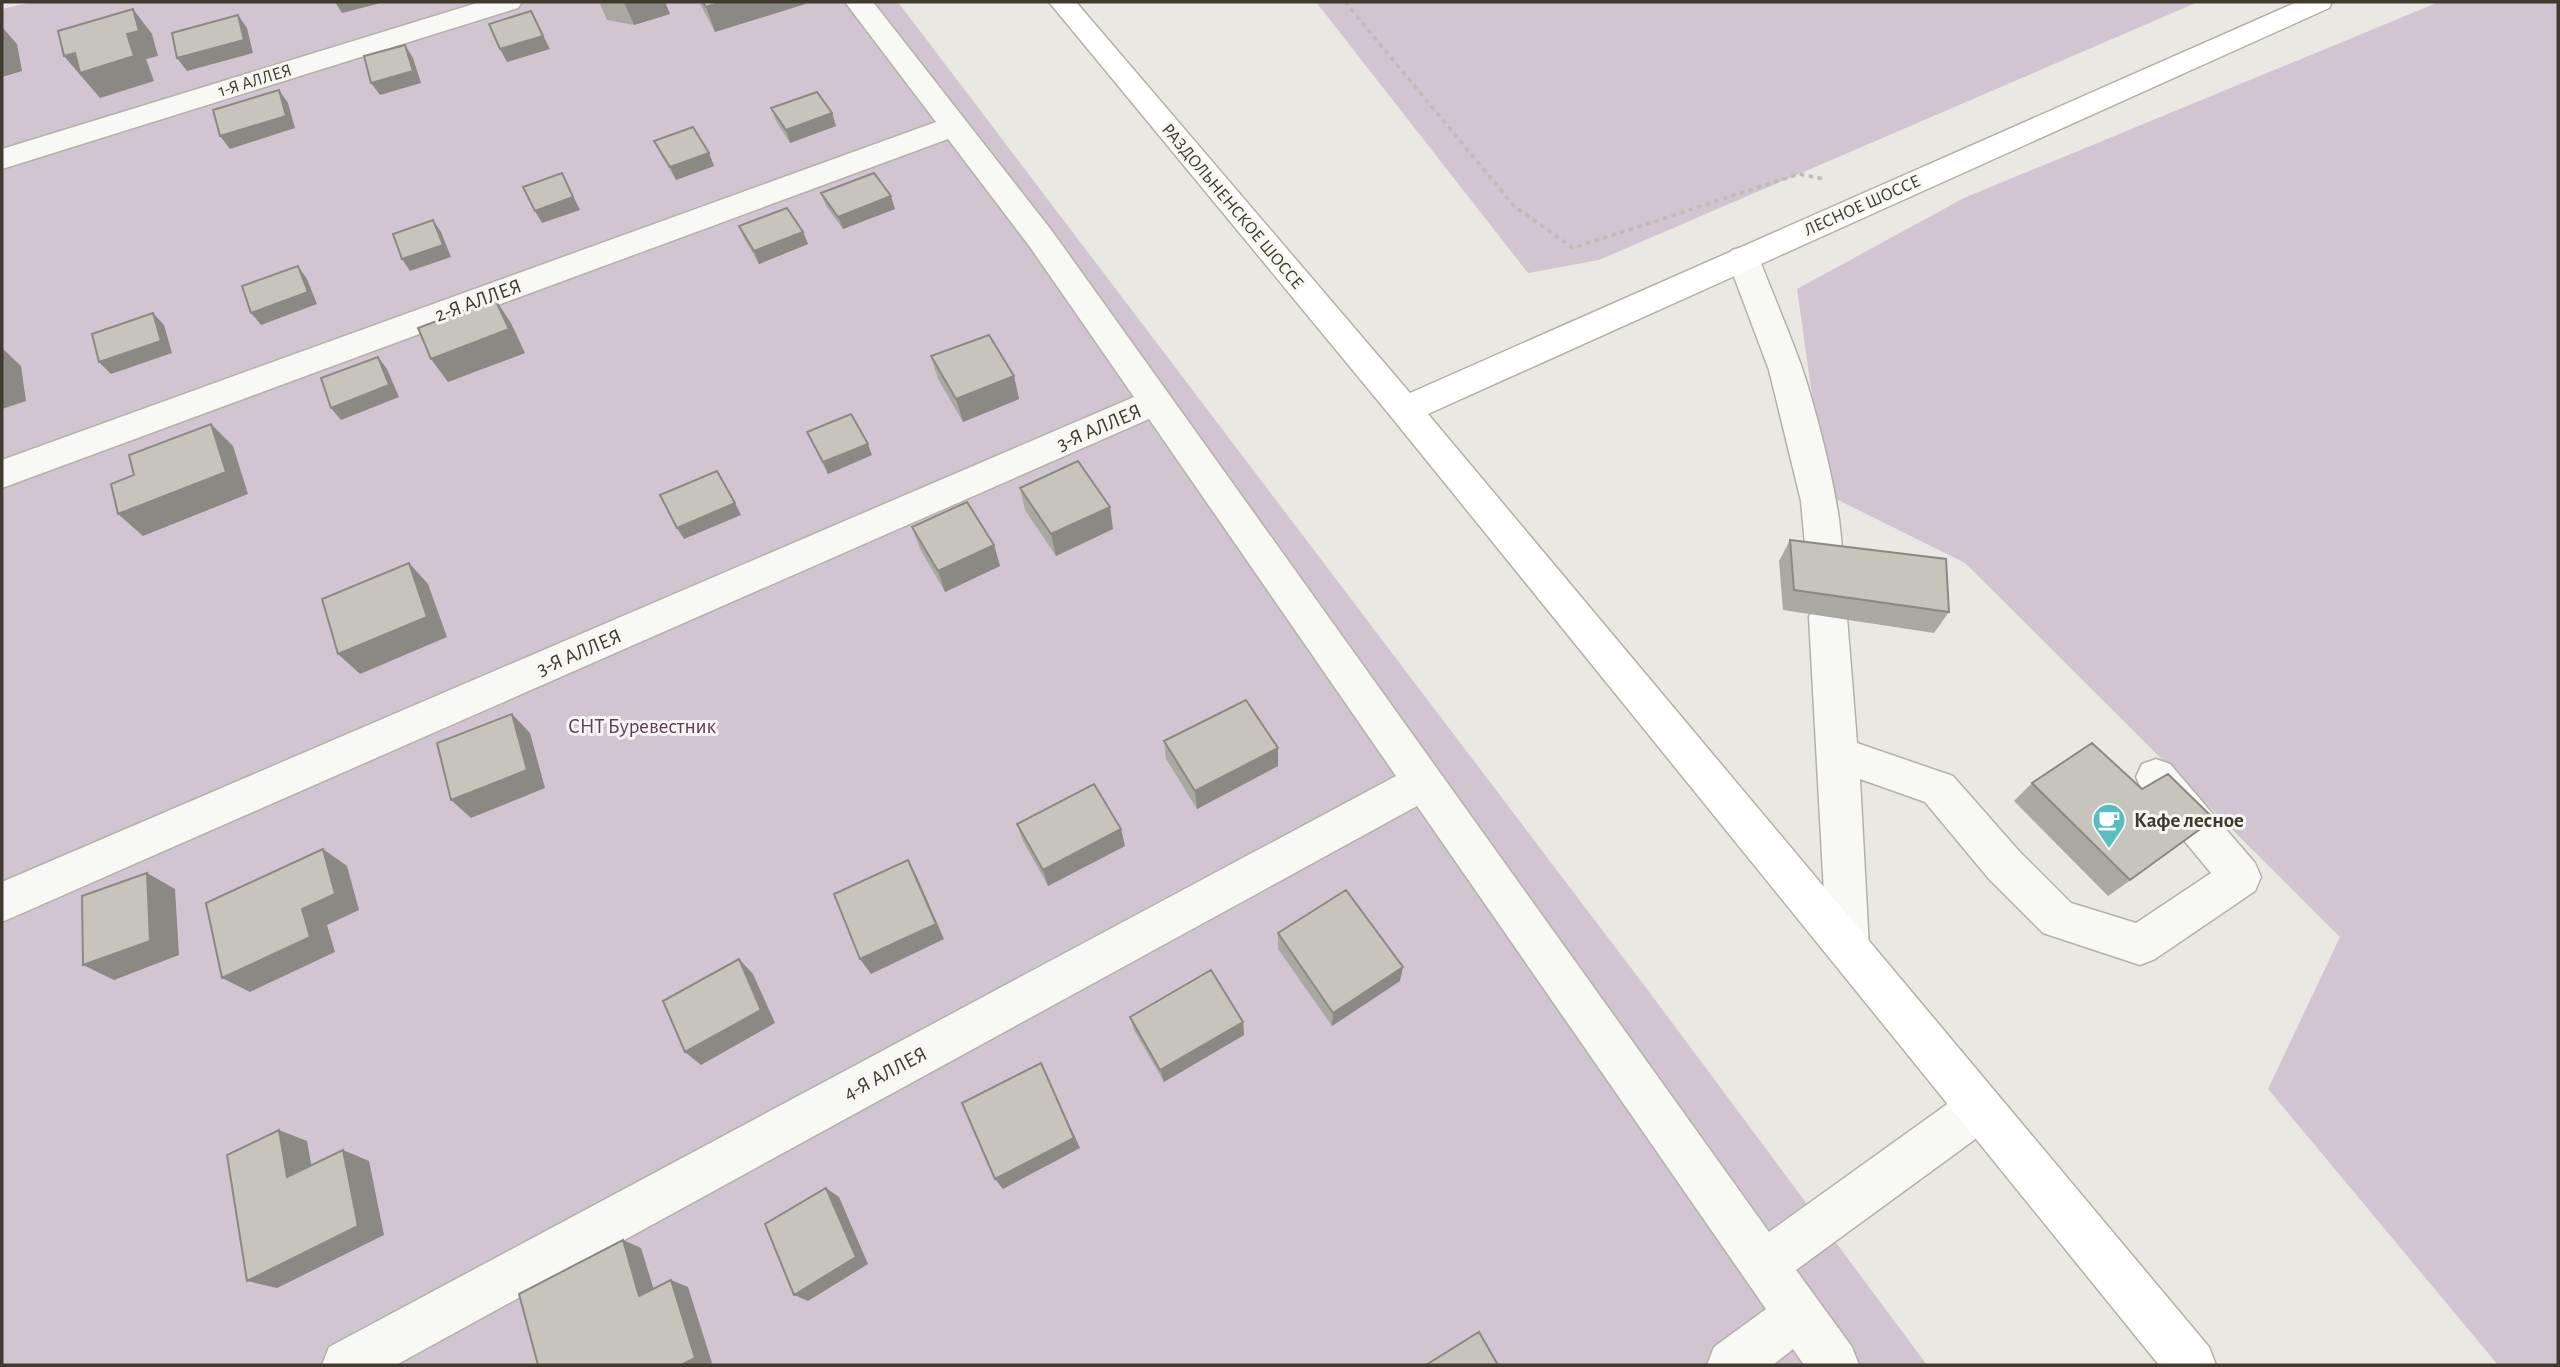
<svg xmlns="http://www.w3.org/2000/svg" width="2560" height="1367" font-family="'Alegreya Sans',sans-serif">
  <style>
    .green { fill: #d1c5d2 }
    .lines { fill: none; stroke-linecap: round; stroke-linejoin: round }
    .minor-casing { stroke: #b4b1a9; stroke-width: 3 }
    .major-casing { stroke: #b4b0a4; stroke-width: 3 }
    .path { stroke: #bdbcb5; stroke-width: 3.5; stroke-dasharray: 4.5 4.5; stroke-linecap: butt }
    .minor { fill: #f8f8f5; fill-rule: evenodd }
    .major { fill: #fff; fill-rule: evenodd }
    .wall { fill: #aaa9a1 }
    .shaded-wall { fill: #8b8983 }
    .building { fill: #c6c4bb; stroke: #8b8983; stroke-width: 2 }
    .labels { text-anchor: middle; stroke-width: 6; stroke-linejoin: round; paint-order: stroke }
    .far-street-label { font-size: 18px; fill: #403c2d; stroke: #f7f6f3 }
    .street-label { font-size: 21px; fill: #403c2d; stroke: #f7f6f3 }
    .park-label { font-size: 21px; fill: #5a3c5a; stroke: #f7f6f3 }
    .poi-label { font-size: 21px; font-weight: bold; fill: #403c2d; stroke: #f7f6f3; text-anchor: start }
  </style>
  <rect width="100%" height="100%" fill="#eae8e3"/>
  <path class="green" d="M32 2H898L1647 989 1927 1365H2V9Z
    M1316 2H2198L1599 260 1528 273Z
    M2439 2H2558V1365H2498L2268 1089 2340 937 1965 563 1826 494 1797 289 1964 198Z"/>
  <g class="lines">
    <defs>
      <path id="minor" d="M480 2H522L518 8 2 169V149Z
        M845 2H873L1052 231 1769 1232 1964 1092 1980 1085 1996 1092 2003 1108 1996 1124 1796 1270 1852 1347 1859 1365H1804L1793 1349 1773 1365H1707L1714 1347 1766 1309 1417 806 396 1365H322L329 1347 1396 776 1149 419 2 922V882L1134 397 1030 247 948 139 2 488V460L936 122Z
        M1743 247 1754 250 1759 258C1773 295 1789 331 1802 368 1815 406 1854 545 1838 578L1825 582 1812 578 1807 567 1801 501 1769 370 1727 258 1732 250Z
        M1828 601 1841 606 1847 617 1857 743 1953 776 2019 851 2071 903 2136 923 2211 873 2142 790 2136 777 2142 764 2156 759 2170 764 2255 863 2261 877 2255 891 2155 959 2140 965 2043 933 1989 879 1925 802 1860 779 1869 948 1863 962 1848 968 1833 962 1827 948 1809 617 1815 606Z"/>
      <path id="major" d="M1049 2H1076L1410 393 2297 2H2332L2329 8 1428 414 2209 1347 2216 1365H2159L1393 419Z"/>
    </defs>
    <use href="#minor" class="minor-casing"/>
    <use href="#major" class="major-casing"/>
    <path class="path" d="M1345 2 1514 206 1573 248 1799 174 1824 179"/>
    <use href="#minor" class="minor"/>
    <use href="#major" class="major"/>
  </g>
  <path class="wall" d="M599 2H665L670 14 634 25 607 20Z
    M699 2H805V4L715 32Z
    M771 108 832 113 836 126 790 143 776 121Z
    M654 141 709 153 714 166 676 180 660 153Z
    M821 193 895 209 843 229 826 206Z
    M739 226 803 232 808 244 759 264 744 238Z
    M931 356 1014 376 1019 399 963 422 938 379Z
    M807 432 872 455 828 474Z
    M1020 488 1110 507 1113 529 1056 556 1025 510Z
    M912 527 994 545 1000 566 945 592 920 549Z
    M1790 540 1949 612 1934 633 1783 610 1779 561Z
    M1164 741 1278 766 1197 809 1166 759Z
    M2032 783 2192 836 2108 896 2014 801Z
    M1017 824 1121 829 1125 846 1048 886 1023 841Z
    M1278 933 1400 981 1332 1026 1278 949Z
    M1130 1017 1243 1022 1244 1035 1164 1082 1134 1030Z"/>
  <path class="shaded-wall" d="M335 2H385L342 13Z
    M624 2H665L670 14 634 25Z
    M722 2H805V4L715 32 706 7Z
    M133 9 152 34 158 56 146 59 154 81 100 98 64 56 127 34Z
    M531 11 550 49 507 62 500 49Z
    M238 15 247 28 253 53 187 71 177 58Z
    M2 27 17 44 22 71 2 77Z
    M405 45 413 58 421 83 380 95 371 83Z
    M279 90 288 103 295 128 230 149 220 136Z
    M832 113 836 126 790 143 786 130Z
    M709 153 714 166 676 180 670 167Z
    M562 173 580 210 542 223 535 211Z
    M891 196 895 209 843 229 838 217Z
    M433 220 441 232 451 257 410 271 402 259Z
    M803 232 808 244 759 264 754 251Z
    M298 266 307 279 317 304 261 325 251 313Z
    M495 299 511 323 525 353 448 382 431 359Z
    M153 313 164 325 172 353 111 374 99 362Z
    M2 348 21 366 26 401 2 409Z
    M378 357 387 369 399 397 341 420 331 408Z
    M1014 376 1019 399 963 422 956 399Z
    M211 424 233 446 248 494 143 536 118 514Z
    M868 444 872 455 828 474 823 462Z
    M735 503 741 515 684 539 677 528Z
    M1110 507 1113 529 1056 556 1051 534Z
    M994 545 1000 566 945 592 938 571Z
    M409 563 428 584 447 637 360 674 338 654Z
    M512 714 530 733 545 788 471 818 451 800Z
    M1278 748V766L1197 809 1195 791Z
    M2214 819 2192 836 2108 896 2130 880Z
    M1121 829 1125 846 1048 886 1043 870Z
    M323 849 347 866 359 910 327 925 335 952 250 992 222 978 302 909Z
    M908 860 917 877 944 939 871 974 860 959Z
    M147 873 175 889 179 955 114 980 83 965Z
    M739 959 753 974 775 1023 701 1065 685 1052Z
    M1403 967 1400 981 1332 1026 1333 1013Z
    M1243 1022 1244 1035 1164 1082 1160 1070Z
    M1041 1063 1080 1148 1003 1189 995 1179Z
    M279 1130 307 1141 315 1186 287 1177Z
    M343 1150 369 1161 384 1235 277 1288 247 1281Z
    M826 1188 839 1197 868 1264 808 1301 794 1295Z
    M623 1240 641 1248 658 1303 639 1296Z
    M671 1280 688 1287 712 1363 707 1365H681Z"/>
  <path class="building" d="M703 2H722L706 7Z
    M133 9 139 31 127 34 134 56 80 73 75 53 64 56 58 31Z
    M531 11 543 36 500 49 489 24Z
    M238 15 244 40 177 58 172 33Z
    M405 45 413 71 371 83 364 56Z
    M279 90 286 116 220 136 213 110Z
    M817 92 832 113 786 130 771 108Z
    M693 127 709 153 670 167 654 141Z
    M562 173 573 197 535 211 523 187Z
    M874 173 891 196 838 217 821 193Z
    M787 208 803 232 754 251 739 226Z
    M433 220 443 245 402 259 393 234Z
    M298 266 308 292 251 313 242 286Z
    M495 299 509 329 431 359 418 328Z
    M153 313 161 341 99 362 92 334Z
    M989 335 1014 376 956 399 931 356Z
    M378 357 389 385 331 408 321 378Z
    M851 414 868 444 823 462 807 432Z
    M211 424 226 472 118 514 111 484 134 475 129 455Z
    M1078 461 1110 507 1051 534 1020 488Z
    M717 471 735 503 677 528 660 495Z
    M967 502 994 545 938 571 912 527Z
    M1790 540 1946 559 1949 612 1794 590Z
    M409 563 427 617 338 654 322 599Z
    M1246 700 1278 748 1195 791 1164 741Z
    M512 714 527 770 451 800 437 743Z
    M2092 743 2142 789 2168 774 2214 819 2130 880 2032 783Z
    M1094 784 1121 829 1043 870 1017 824Z
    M323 849 335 894 302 909 310 937 222 978 206 903Z
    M908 860 936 924 860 959 834 894Z
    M147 873 150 941 83 965 82 896Z
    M1346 890 1403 967 1333 1013 1278 933Z
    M739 959 761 1010 685 1052 663 1001Z
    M1211 970 1243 1022 1160 1070 1130 1017Z
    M1041 1063 1074 1138 995 1179 962 1103Z
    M279 1130 287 1177 343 1150 358 1226 247 1281 227 1155Z
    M826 1188 856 1257 794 1295 765 1224Z
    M623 1240 639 1296 671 1280 695 1358 681 1365H538L519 1294Z
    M1479 1332 1498 1365H1426Z"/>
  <defs>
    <symbol id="cafe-pin" viewBox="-11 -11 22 30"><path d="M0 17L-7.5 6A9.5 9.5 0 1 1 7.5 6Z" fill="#57bdc0" stroke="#f7f6f3"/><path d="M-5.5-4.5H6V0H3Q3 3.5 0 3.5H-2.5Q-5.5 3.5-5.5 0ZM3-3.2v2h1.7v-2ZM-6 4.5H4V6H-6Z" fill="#fff"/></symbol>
  </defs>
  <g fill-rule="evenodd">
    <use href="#cafe-pin" x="2090" y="801" width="38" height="52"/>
  </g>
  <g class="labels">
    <g class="far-street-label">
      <text transform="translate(255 80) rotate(-17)" y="6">1-Я АЛЛЕЯ</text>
      <text transform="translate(1862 205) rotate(-24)" y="6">ЛЕСНОЕ ШОССЕ</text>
      <text transform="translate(1233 206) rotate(50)" y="6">РАЗДОЛЬНЕНСКОЕ ШОССЕ</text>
    </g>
    <g class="street-label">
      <text transform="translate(478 300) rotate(-20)" y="7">2-Я АЛЛЕЯ</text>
      <text transform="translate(1099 427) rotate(-23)" y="7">3-Я АЛЛЕЯ</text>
      <text transform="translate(579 652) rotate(-23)" y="7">3-Я АЛЛЕЯ</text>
      <text transform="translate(885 1073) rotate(-28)" y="7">4-Я АЛЛЕЯ</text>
    </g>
    <g class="park-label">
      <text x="642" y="733">СНТ Буревестник</text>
    </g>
    <g class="poi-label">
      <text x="2134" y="827">Кафе лесное</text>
    </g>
  </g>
  <rect width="2560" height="1367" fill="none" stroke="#403c2d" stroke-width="7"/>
</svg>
